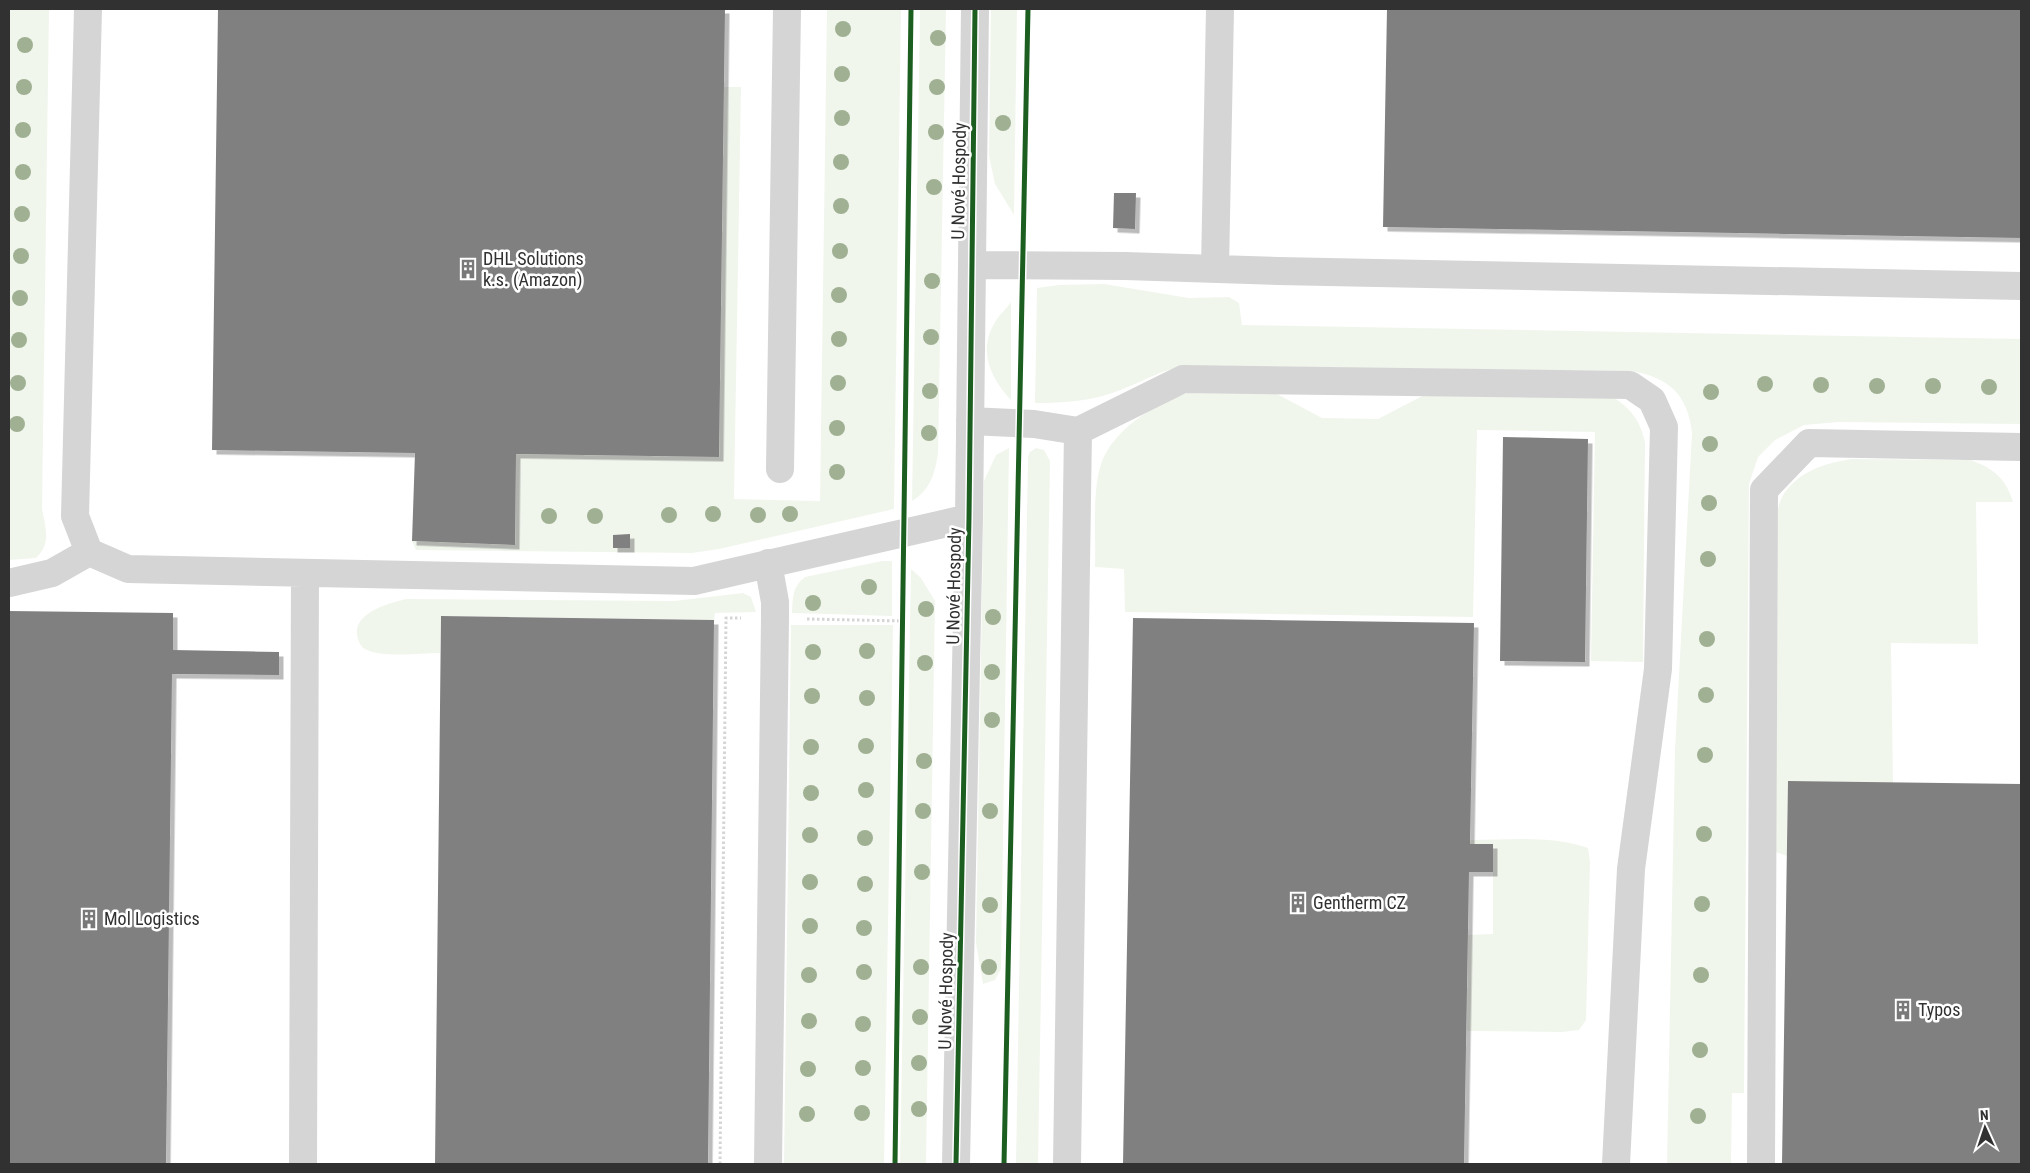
<svg xmlns="http://www.w3.org/2000/svg" width="2030" height="1173" font-family="'Roboto Condensed',sans-serif">
  <style>
    .green { fill: #f1f6ed }
    .building { fill: #808080; filter: url(#shadow) }
    .lines { fill: none; stroke-linecap: round; stroke-linejoin: round }
    .path { stroke: #d5d5d5; stroke-width: 3; stroke-dasharray: 2.5 2.5; stroke-linecap: butt }
    .minor { stroke: #d5d5d5; stroke-width: 28 }
    .cycleway-casing { stroke: #fff; stroke-width: 8 }
    .cycleway { stroke: #1b5e20; stroke-width: 5 }
    .tree { fill: #a0b093 }
    .labels { text-anchor: middle; stroke-width: 5; stroke-linejoin: round; paint-order: stroke }
    .street-label { font-size: 18px; fill: #313131; stroke: #fff }
    .poi-label { font-size: 18px; fill: #313131; stroke: #fff; text-anchor: start }
  </style>
  <defs>
    <filter id="shadow"><feDropShadow dx="4.5" dy="4.5" stdDeviation="0" flood-color="#0004"/></filter>
  </defs>
  <rect width="100%" height="100%" fill="#fff"/>
  <path class="green" d="M9 9H49L42 508C45 527 52 543 36 558L9 560Z
    M827 9H901L894 509 719 549 692 553 416 550 412 541 515 545 516 454 719 457 724 87H741L734 499 820 501Z
    M920 9H946L938 453C935 474 930 490 912 501Z
    M991 9H1017L1014 215 995 184 989 156Z
    M1104 284 1189 298 1229 297 1239 303 1242 325 2021 339V424L1839 422 1804 425 1775 440 1758 457 1749 484 1744 1093H1732L1731 1164H1667L1675 750 1692 433C1688 395 1669 377 1631 371L1189 366C1164 368 1146 380 1123 389 1095 401 1065 403 1035 403L1037 288 1059 285Z
    M1011 302V400C991 379 978 351 994 324 998 316 1006 309 1011 302Z
    M1266 388 1322 418 1378 419 1432 391 1613 397C1631 409 1641 421 1645 443L1643 662 1591 661 1595 432 1477 430 1473 617 1125 612 1124 569 1095 567C1096 538 1092 490 1101 464 1113 428 1164 396 1201 390 1222 387 1245 389 1266 388Z
    M1009 448 1001 969 995 980 983 984 976 943 984 481 996 455Z
    M1036 448 1044 450 1050 461 1038 1164H1016L1028 457 1030 452Z
    M1852 459 1970 460C1993 468 2006 478 2013 502H1976L1978 644 1891 643 1893 783 1788 781 1787 856 1771 850 1775 522C1777 514 1779 502 1783 495 1799 471 1825 463 1852 459Z
    M882 561H892V616L792 613C793 597 792 587 805 577Z
    M911 569 921 578 935 601 926 1164H900Z
    M743 593 751 597 756 612 715 613 714 620 441 616 440 653C421 653 384 658 367 650 361 648 358 641 357 635 354 612 390 603 406 599L674 601Z
    M791 625H893L884 1164H784Z
    M1470 840C1509 840 1550 835 1588 848L1590 862 1586 1020 1579 1030 1562 1032 1467 1031 1468 935 1493 934V844H1470Z"/>
  <path class="building" d="M218 9H725L719 457 516 454 515 545 412 541 415 453 212 450Z
    M1387 9H2021V238L1383 227Z
    M1114 193H1136L1135 229 1113 228Z
    M1503 437 1588 439 1585 662 1500 661Z
    M630 534V548H613V535Z
    M9 611 173 613V650L279 652V675L172 674 166 1164H9Z
    M441 616 714 620 708 1164H435Z
    M1133 618 1474 623 1470 844H1493V872H1469L1464 1164H1123Z
    M1788 781 2021 784V1164H1782Z"/>
  <g class="lines">
    <path class="path" d="M807 619 903 621
      M720 1164 726 618H741"/>
    <path class="minor" d="M88 9 75 516 89 552 128 569 694 581 969 518
      M972 265 1125 266 1278 271 2021 286
      M1215 269 1220 9
      M970 421 1034 424 1078 431
      M780 469 787 9
      M9 583 52 573 89 552
      M303 1164 305 573
      M768 1164 775 618V602L768 563
      M956 1164 969 518 975 9
      M1067 1164 1078 431 1183 379 1630 385 1652 400 1664 427 1658 669 1631 869 1616 1164
      M1761 1164 1764 490 1809 443 2021 447"/>
    <defs>
      <path id="cycleway" d="M895 1164 911 9
        M956 1164 969 518 975 9
        M1004 1164 1028 9"/>
    </defs>
    <use href="#cycleway" class="cycleway-casing"/>
    <use href="#cycleway" class="cycleway"/>
  </g>
  <g class="tree">
    <circle cx="843" cy="29" r="8"/>
    <circle cx="938" cy="38" r="8"/>
    <circle cx="25" cy="45" r="8"/>
    <circle cx="842" cy="74" r="8"/>
    <circle cx="24" cy="87" r="8"/>
    <circle cx="937" cy="87" r="8"/>
    <circle cx="842" cy="118" r="8"/>
    <circle cx="1003" cy="123" r="8"/>
    <circle cx="23" cy="130" r="8"/>
    <circle cx="936" cy="132" r="8"/>
    <circle cx="841" cy="162" r="8"/>
    <circle cx="23" cy="172" r="8"/>
    <circle cx="934" cy="187" r="8"/>
    <circle cx="841" cy="206" r="8"/>
    <circle cx="22" cy="214" r="8"/>
    <circle cx="840" cy="251" r="8"/>
    <circle cx="21" cy="256" r="8"/>
    <circle cx="932" cy="281" r="8"/>
    <circle cx="839" cy="295" r="8"/>
    <circle cx="20" cy="298" r="8"/>
    <circle cx="931" cy="337" r="8"/>
    <circle cx="839" cy="339" r="8"/>
    <circle cx="19" cy="340" r="8"/>
    <circle cx="18" cy="383" r="8"/>
    <circle cx="838" cy="383" r="8"/>
    <circle cx="1765" cy="384" r="8"/>
    <circle cx="1821" cy="385" r="8"/>
    <circle cx="1877" cy="386" r="8"/>
    <circle cx="1933" cy="386" r="8"/>
    <circle cx="1989" cy="387" r="8"/>
    <circle cx="930" cy="391" r="8"/>
    <circle cx="1711" cy="392" r="8"/>
    <circle cx="17" cy="424" r="8"/>
    <circle cx="837" cy="428" r="8"/>
    <circle cx="929" cy="433" r="8"/>
    <circle cx="1710" cy="444" r="8"/>
    <circle cx="837" cy="472" r="8"/>
    <circle cx="1709" cy="503" r="8"/>
    <circle cx="713" cy="514" r="8"/>
    <circle cx="790" cy="514" r="8"/>
    <circle cx="669" cy="515" r="8"/>
    <circle cx="758" cy="515" r="8"/>
    <circle cx="549" cy="516" r="8"/>
    <circle cx="595" cy="516" r="8"/>
    <circle cx="1708" cy="559" r="8"/>
    <circle cx="869" cy="587" r="8"/>
    <circle cx="813" cy="603" r="8"/>
    <circle cx="926" cy="609" r="8"/>
    <circle cx="993" cy="617" r="8"/>
    <circle cx="1707" cy="639" r="8"/>
    <circle cx="867" cy="651" r="8"/>
    <circle cx="813" cy="652" r="8"/>
    <circle cx="925" cy="663" r="8"/>
    <circle cx="992" cy="672" r="8"/>
    <circle cx="1706" cy="695" r="8"/>
    <circle cx="812" cy="696" r="8"/>
    <circle cx="867" cy="698" r="8"/>
    <circle cx="992" cy="720" r="8"/>
    <circle cx="866" cy="746" r="8"/>
    <circle cx="811" cy="747" r="8"/>
    <circle cx="1705" cy="755" r="8"/>
    <circle cx="924" cy="761" r="8"/>
    <circle cx="866" cy="790" r="8"/>
    <circle cx="811" cy="793" r="8"/>
    <circle cx="923" cy="811" r="8"/>
    <circle cx="990" cy="811" r="8"/>
    <circle cx="1704" cy="834" r="8"/>
    <circle cx="810" cy="835" r="8"/>
    <circle cx="865" cy="838" r="8"/>
    <circle cx="922" cy="872" r="8"/>
    <circle cx="810" cy="882" r="8"/>
    <circle cx="865" cy="884" r="8"/>
    <circle cx="1702" cy="904" r="8"/>
    <circle cx="990" cy="905" r="8"/>
    <circle cx="810" cy="926" r="8"/>
    <circle cx="864" cy="928" r="8"/>
    <circle cx="921" cy="967" r="8"/>
    <circle cx="989" cy="967" r="8"/>
    <circle cx="864" cy="972" r="8"/>
    <circle cx="809" cy="975" r="8"/>
    <circle cx="1701" cy="975" r="8"/>
    <circle cx="920" cy="1017" r="8"/>
    <circle cx="809" cy="1021" r="8"/>
    <circle cx="863" cy="1024" r="8"/>
    <circle cx="1700" cy="1050" r="8"/>
    <circle cx="919" cy="1063" r="8"/>
    <circle cx="863" cy="1068" r="8"/>
    <circle cx="808" cy="1069" r="8"/>
    <circle cx="919" cy="1109" r="8"/>
    <circle cx="862" cy="1113" r="8"/>
    <circle cx="807" cy="1114" r="8"/>
    <circle cx="1698" cy="1116" r="8"/>
  </g>
  <defs>
    <symbol id="building-bare" viewBox="-9 -9 18 18"><path d="M-4-6H4V6H1V3H-1V6H-4ZM-2.5-4.3h1.7v1.8h-1.7ZM.8-4.3h1.7v1.8H.8ZM-2.5-1h1.7V.8h-1.7ZM.8-1h1.7V.8H.8Z" fill="#797979" stroke="#fff" stroke-width="2.5" paint-order="stroke"/></symbol>
  </defs>
  <g fill-rule="evenodd">
    <use href="#building-bare" x="454" y="255" width="28" height="28"/>
    <use href="#building-bare" x="1284" y="889" width="28" height="28"/>
    <use href="#building-bare" x="75" y="905" width="28" height="28"/>
    <use href="#building-bare" x="1889" y="996" width="28" height="28"/>
  </g>
  <g class="labels">
    <g class="street-label">
      <text transform="translate(959 181) rotate(-89)" y="6">U Nové Hospody</text>
      <text transform="translate(954 586) rotate(-89)" y="6">U Nové Hospody</text>
      <text transform="translate(946 991) rotate(-89)" y="6">U Nové Hospody</text>
    </g>
    <g class="poi-label">
      <text x="483" y="265">DHL Solutions<tspan x="483" dy="21">k.s. (Amazon)</tspan></text>
      <text x="1313" y="909">Gentherm CZ</text>
      <text x="104" y="925">Mol Logistics</text>
      <text x="1918" y="1016">Typos</text>
    </g>
  </g>
  <rect width="2030" height="1173" fill="none" stroke="#313131" stroke-width="20"/>
  <g transform="translate(1985 1128) rotate(357)" stroke="#ffffff" stroke-width="4" paint-order="stroke">
  <path d="M0-4L9 19L0 12L-9 19Z" fill="#313131"/>
  <text y="-8" font-size="14" font-weight="bold" text-anchor="middle" fill="#313131">N</text>
  </g>
</svg>
